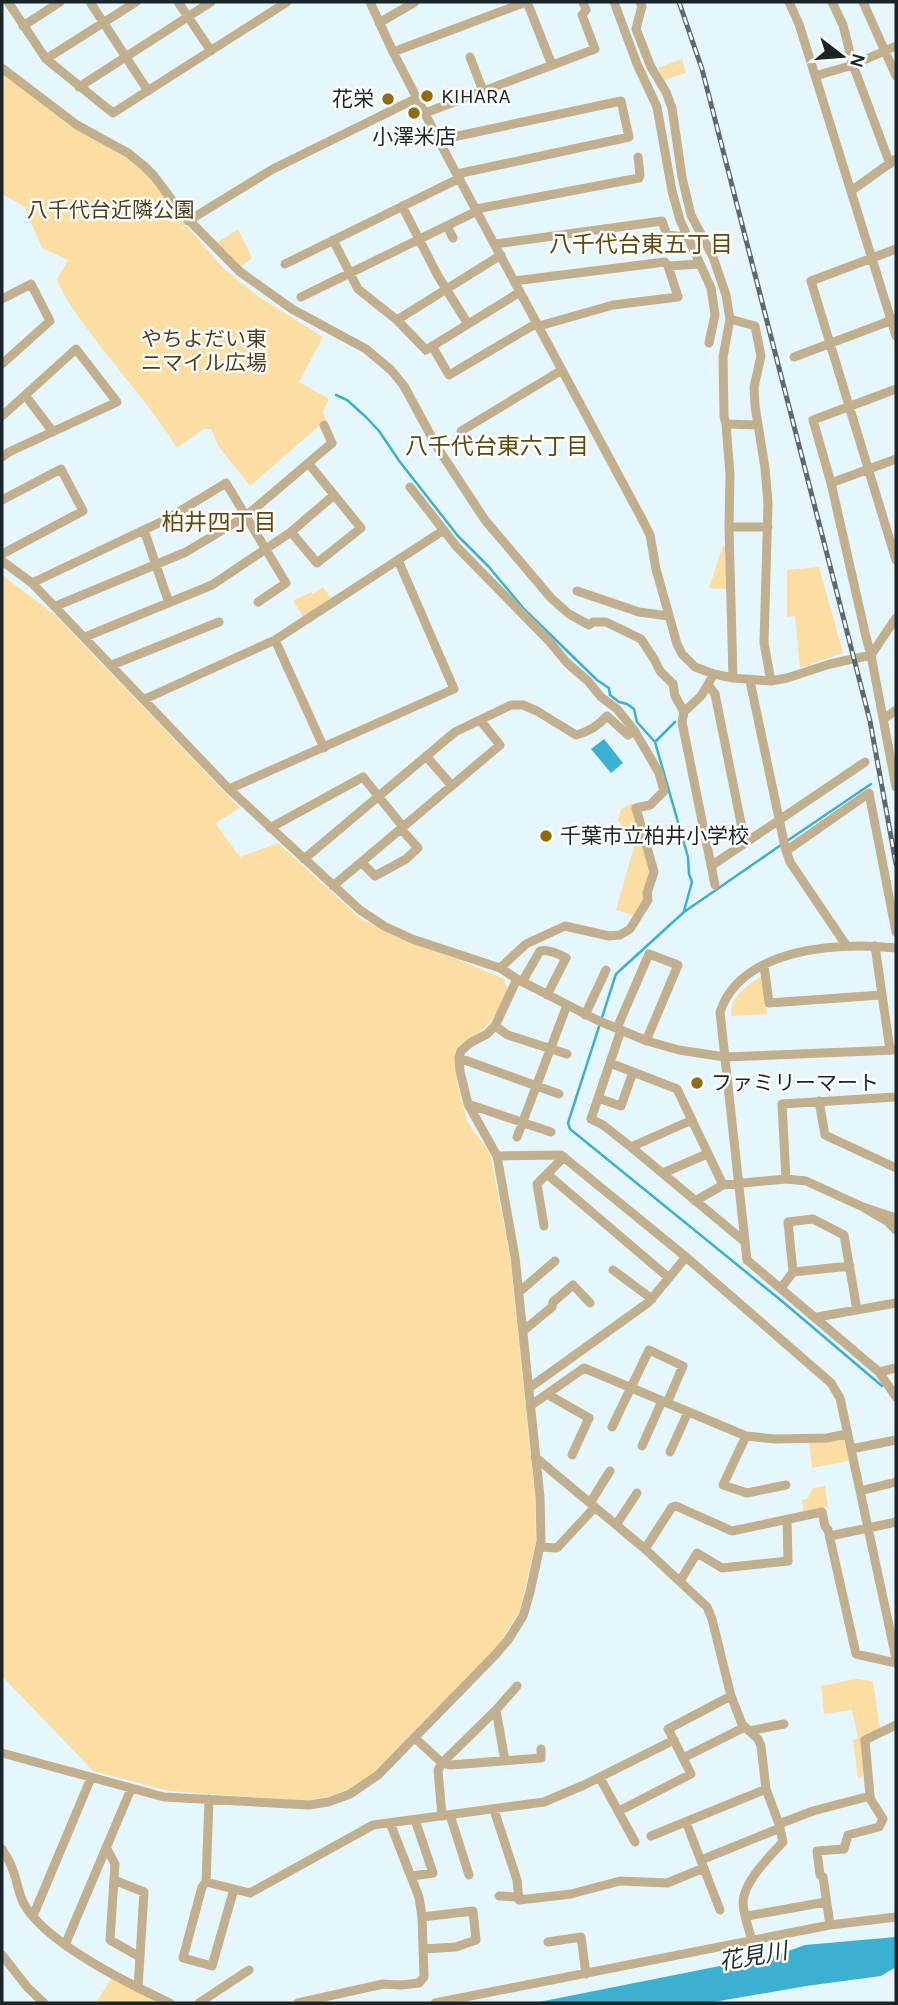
<svg xmlns="http://www.w3.org/2000/svg" width="898" height="2005" font-family="Karla,'Noto Sans JP',sans-serif">
  <style>
    .green { fill: #fcdda2 }
    .water { fill: #3bb0d1 }
    .lines { fill: none; stroke-linecap: round; stroke-linejoin: round }
    .stream { stroke: #3bb0d1; stroke-width: 2.5 }
    .minor { stroke: #c1af8d; stroke-width: 9 }
    .rail-casing { stroke: #5c696e; stroke-width: 5 }
    .rail { stroke: #fff; stroke-width: 2.5; stroke-dasharray: 8; stroke-linecap: butt }
    .poi-dot { fill: #906b10; stroke: #fff; stroke-width: 2.5 }
    .labels { text-anchor: middle; stroke-width: 5; stroke-linejoin: round; paint-order: stroke }
    .poi-label { font-size: 21px; fill: #1a2529; stroke: #fff; text-anchor: start }
    .park-label { font-size: 21px; fill: #503f1b; stroke: #fff }
    .neighbourhood-label { font-size: 23px; fill: #61480b; stroke: #fff }
    .water-label { font-size: 23px; font-style: italic; fill: #1a2e34; stroke: #fff }
  </style>
  <rect width="100%" height="100%" fill="#e5f7fd"/>
  <path class="green" d="M682 59 686 73 664 80 658 68Z
    M2 72 127 156 157 184 186 225 179 229 187 226 223 268 259 297 323 337 299 382 329 399 323 412 326 420 250 486 219 447 211 429H204L177 448C151 406 117 370 88 330 76 313 64 298 57 279L68 260 42 248 24 206 2 194Z
    M238 229 252 258 241 267 217 243Z
    M723 546 725 547 727 589 709 588Z
    M819 567 843 653 800 668 795 616 787 617V570Z
    M2 575 55 615 240 808 215 823 240 857 278 843 361 919 410 943 457 959 504 979 508 990C500 1007 493 1023 477 1034 471 1038 464 1041 459 1047 449 1058 463 1113 470 1126 478 1138 486 1143 491 1158L510 1257 535 1497 536 1541 520 1610 500 1643 485 1659 374 1772 362 1782 347 1790 327 1797 303 1801 169 1791 93 1771 2 1676Z
    M323 587 332 599 304 618 293 601 311 592 313 594Z
    M633 803 651 873 646 898 635 916 616 910 634 847 618 820 621 809Z
    M762 976 767 1014 731 1016C730 996 747 986 762 976Z
    M841 1438 844 1441 849 1461 812 1468 809 1441Z
    M825 1486 828 1507 803 1511 802 1500 808 1498 813 1488Z
    M856 1679 873 1681 880 1729 861 1738 865 1768 862 1777 858 1778 853 1740 858 1738 852 1710 824 1714 821 1686Z
    M112 1977 159 2003H96Z"/>
  <path class="water" d="M604 739 623 763 611 773 591 749Z
    M896 1937V1967L881 1976 806 1986 708 2003H534L780 1954 805 1945Z"/>
  <g class="lines">
    <path class="stream" d="M336 395 347 400 366 417 379 431 400 462 458 536 489 567 524 609 597 680 609 688 610 695 619 702 627 704 634 709 637 722 655 742 688 857 689 874 692 882 684 911
      M655 742 675 722
      M787 841 871 784
      M781 845 684 912 616 974 568 1123 570 1129 783 1302 882 1386"/>
    <path class="minor" d="M8 2 46 59 113 113 287 2
      M90 2 148 91
      M178 2 211 51
      M370 2 393 52 448 158 642 519 650 535 656 569 677 644 682 654 695 667 714 674 733 678 771 681 787 678 830 664 871 655 896 618
      M527 2 552 65
      M614 2 637 64 657 107 672 191 680 220 711 288 715 315 709 343
      M640 2 642 6 636 29 651 67 666 92 672 108 682 177 691 215 713 257 726 295 730 319 755 326 761 356 754 387 755 406 765 468 768 503 764 643 771 681
      M789 2 799 24 896 336
      M832 2 843 25 853 65 890 164
      M863 2 896 76
      M379 23 415 2
      M23 26 60 2
      M393 52 526 2
      M470 57 483 91
      M46 59 136 2
      M2 68 77 125 128 153 144 166 154 176 180 211 239 271 292 309 366 349 391 370 404 386 437 447 485 520 551 598 569 614 589 625 593 622H606L641 639 654 659 660 671 673 684 675 696 684 712
      M815 76 853 65 896 46
      M79 87 211 2
      M425 113 595 49 582 15 586 10 583 2
      M439 140 621 101 629 137 457 174
      M851 191 896 159
      M402 206 438 276 468 324
      M476 209 639 178 640 175 638 157
      M188 221 273 169 417 98
      M447 226 453 238
      M333 240 358 289 397 320 426 350 520 292
      M495 244 662 221 667 235 687 237
      M896 249 811 281 896 560
      M285 264 460 178
      M668 266 700 264
      M514 281 665 262 668 266 678 297 613 305 539 326
      M301 297 477 211
      M2 299 31 284 50 321 2 364
      M397 320 501 255
      M432 346 449 375 537 323
      M794 357 895 319
      M896 389 813 420 831 483 866 637 871 655 896 787
      M25 395 53 432
      M2 416 76 349 117 402 9 452 2 457
      M726 424 724 416 723 357 730 319
      M461 431 562 370
      M831 483 896 459
      M410 487 456 546 549 641 567 663 588 681 601 697 617 709 634 730 651 759 659 773 664 791 650 805 636 808 654 872 647 893 648 900 630 929 620 935 609 936 565 926 526 944 500 968
      M2 500 61 469 83 511 2 554
      M729 527H768
      M144 530 169 603
      M291 532 317 563 361 528 309 464
      M2 561 32 583 229 789 360 910 384 926 412 939 500 968 517 979 597 1020 647 1041 679 1050 725 1057 896 1050
      M32 583 167 519 226 483 286 583 258 602
      M577 591 639 612 668 616
      M56 606 186 552 246 516 332 443 324 425
      M85 637 212 585 291 532 334 495
      M275 640 324 748
      M112 665 219 622
      M714 674 701 696 684 712 682 722 715 885
      M733 678 729 527 730 475 726 424 758 425
      M750 681 785 847 790 862 846 945
      M709 686 715 694 745 843
      M145 699 275 640 444 530
      M884 719 896 710
      M426 756 452 786
      M229 789 454 689 398 560
      M270 828 363 777 403 827
      M786 851 869 793 896 932
      M304 859 455 732 511 705H523L537 711 576 735C588 732 599 725 607 716L628 735 634 730
      M361 862 375 876 406 859 418 848 401 829
      M711 866 865 762
      M333 886 500 745 480 720
      M875 946 890 1050
      M896 948C839 942 742 947 720 1012L747 1260 879 1372 896 1397
      M764 965 769 1003 881 995
      M522 982 540 951C548 949 559 954 566 958L547 995
      M585 1015 606 970
      M495 1026 508 1035 567 1054
      M617 1028 649 954 678 965 646 1041
      M621 1030 591 1119 603 1125 631 1147 745 1242
      M459 1058 559 1094
      M610 1063 677 1089 723 1185 786 1179 806 1181 863 1207
      M598 1098 621 1106 633 1072
      M819 1101 825 1135 896 1168
      M468 1104 551 1132
      M517 1137 567 1005
      M631 1147 692 1120
      M497 1156 561 1155 686 1257 831 1383 840 1398 896 1658
      M663 1173 707 1154
      M547 1174 669 1278
      M786 1179 782 1104 896 1097
      M695 1201 723 1185
      M896 1218 863 1207 887 1221 896 1230
      M544 1226 537 1184 564 1157
      M613 1270 652 1299
      M793 1272 850 1266
      M781 1288 793 1272 788 1222 813 1219 844 1235 857 1310
      M519 1292 555 1261
      M817 1317 896 1303
      M523 1331 552 1307 553 1302 573 1285 590 1303
      M879 1372 896 1368
      M529 1388 649 1302 686 1257
      M547 1394 589 1418 572 1455
      M530 1406 584 1368 746 1436 775 1439 827 1438 847 1434
      M612 1427 649 1350 683 1366 667 1403
      M746 1436 723 1485 747 1493 786 1485
      M642 1446 662 1401
      M851 1449 896 1440
      M670 1452 688 1412
      M535 1457 645 1549 707 1607 712 1619 731 1696 742 1724 758 1739 761 1746 766 1789 779 1824
      M860 1491 896 1482
      M590 1503 610 1471
      M616 1525 637 1493
      M830 1536 896 1522
      M540 1547 557 1548 595 1507
      M645 1549 672 1507 676 1506 732 1531 822 1512 825 1526 828 1530 856 1654 896 1663
      M680 1581 697 1553 722 1568 788 1561 787 1520
      M496 1710 505 1761
      M749 1731 784 1724
      M415 1738 442 1763 450 1765 541 1758V1749
      M2 1753 164 1797 309 1805 328 1802 350 1794 378 1775 496 1654 508 1640 523 1616 530 1592 541 1541 540 1497 515 1257 497 1156 468 1104 460 1071 459 1058 461 1051 470 1043 487 1034 495 1026 517 979
      M683 1758 745 1727
      M600 1778 635 1842
      M209 1799 206 1882 202 1887 183 1958 212 1966 234 1889
      M494 1810 517 1880 519 1900 571 1894 620 1881 667 1883 704 1868
      M619 1811 691 1774 668 1729 731 1696
      M450 1815 469 1875
      M442 1816 438 1770 442 1763 496 1710 517 1686
      M686 1822 720 1910
      M651 1836 766 1789
      M106 1847 115 1864 110 1940 140 1957
      M2 1849C5 1855 10 1861 12 1868 17 1879 18 1893 24 1904 46 1943 129 1984 170 2003
      M701 1860 780 1828
      M412 1876 433 1873 415 1820
      M114 1880 144 1892 138 1988
      M206 1882 250 1893 373 1825 544 1802 584 1785 674 1740
      M499 1896 518 1897
      M33 1916 91 1778
      M747 1916 826 1902
      M422 1917 473 1911 476 1940 456 1947 423 1949
      M830 1925 823 1877 820 1875 817 1851 844 1849 848 1835 879 1827 883 1819 871 1800 870 1796
      M752 1941C749 1929 743 1914 743 1902 744 1881 770 1856 783 1842L779 1824 813 1811 870 1796 865 1740 896 1725
      M548 1942 581 1937 586 1974
      M65 1945 131 1789
      M2 1955 28 1988 44 2003
      M199 2003 249 1970
      M298 2003 383 1984 401 1985 419 1983 424 1977 422 1917 419 1897 390 1823
      M435 2003 830 1925 896 1917"/>
    <defs>
      <path id="rail" d="M679 2 702 69 870 721 896 864"/>
    </defs>
    <use href="#rail" class="rail-casing"/>
    <use href="#rail" class="rail"/>
  </g>
  <g class="poi-dot">
    <circle cx="427" cy="96" r="7"/>
    <circle cx="388" cy="99" r="7"/>
    <circle cx="414" cy="113" r="7"/>
    <circle cx="546" cy="836" r="7"/>
    <circle cx="697" cy="1083" r="7"/>
  </g>
  <g class="labels">
    <g class="poi-label">
      <text x="441" y="103">KIHARA</text>
      <text x="374" y="106" text-anchor="end">花栄</text>
      <text x="414" y="144" text-anchor="middle">小澤米店</text>
      <text x="560" y="843">千葉市立柏井小学校</text>
      <text x="711" y="1090">ファミリーマート</text>
    </g>
    <g class="park-label">
      <text x="111" y="217">八千代台近隣公園</text>
      <text x="204" y="346">やちよだい東<tspan x="204" dy="24">ニマイル広場</tspan></text>
    </g>
    <g class="neighbourhood-label">
      <text x="641" y="252">八千代台東五丁目</text>
      <text x="497" y="454">八千代台東六丁目</text>
      <text x="219" y="530">柏井四丁目</text>
    </g>
    <g class="water-label">
      <text transform="translate(753 1956) rotate(-10)" y="8">花見川</text>
    </g>
  </g>
  <rect width="898" height="2005" fill="none" stroke="#1a2529" stroke-width="7"/>
  <g transform="translate(842 56) rotate(106)" stroke="#ffffff" stroke-width="5" paint-order="stroke">
  <path d="M0-5L12 26L0 18L-12 26Z" fill="#1a2529"/>
  <text y="-10" font-size="19" font-weight="bold" text-anchor="middle" fill="#1a2529">N</text>
  </g>
</svg>
